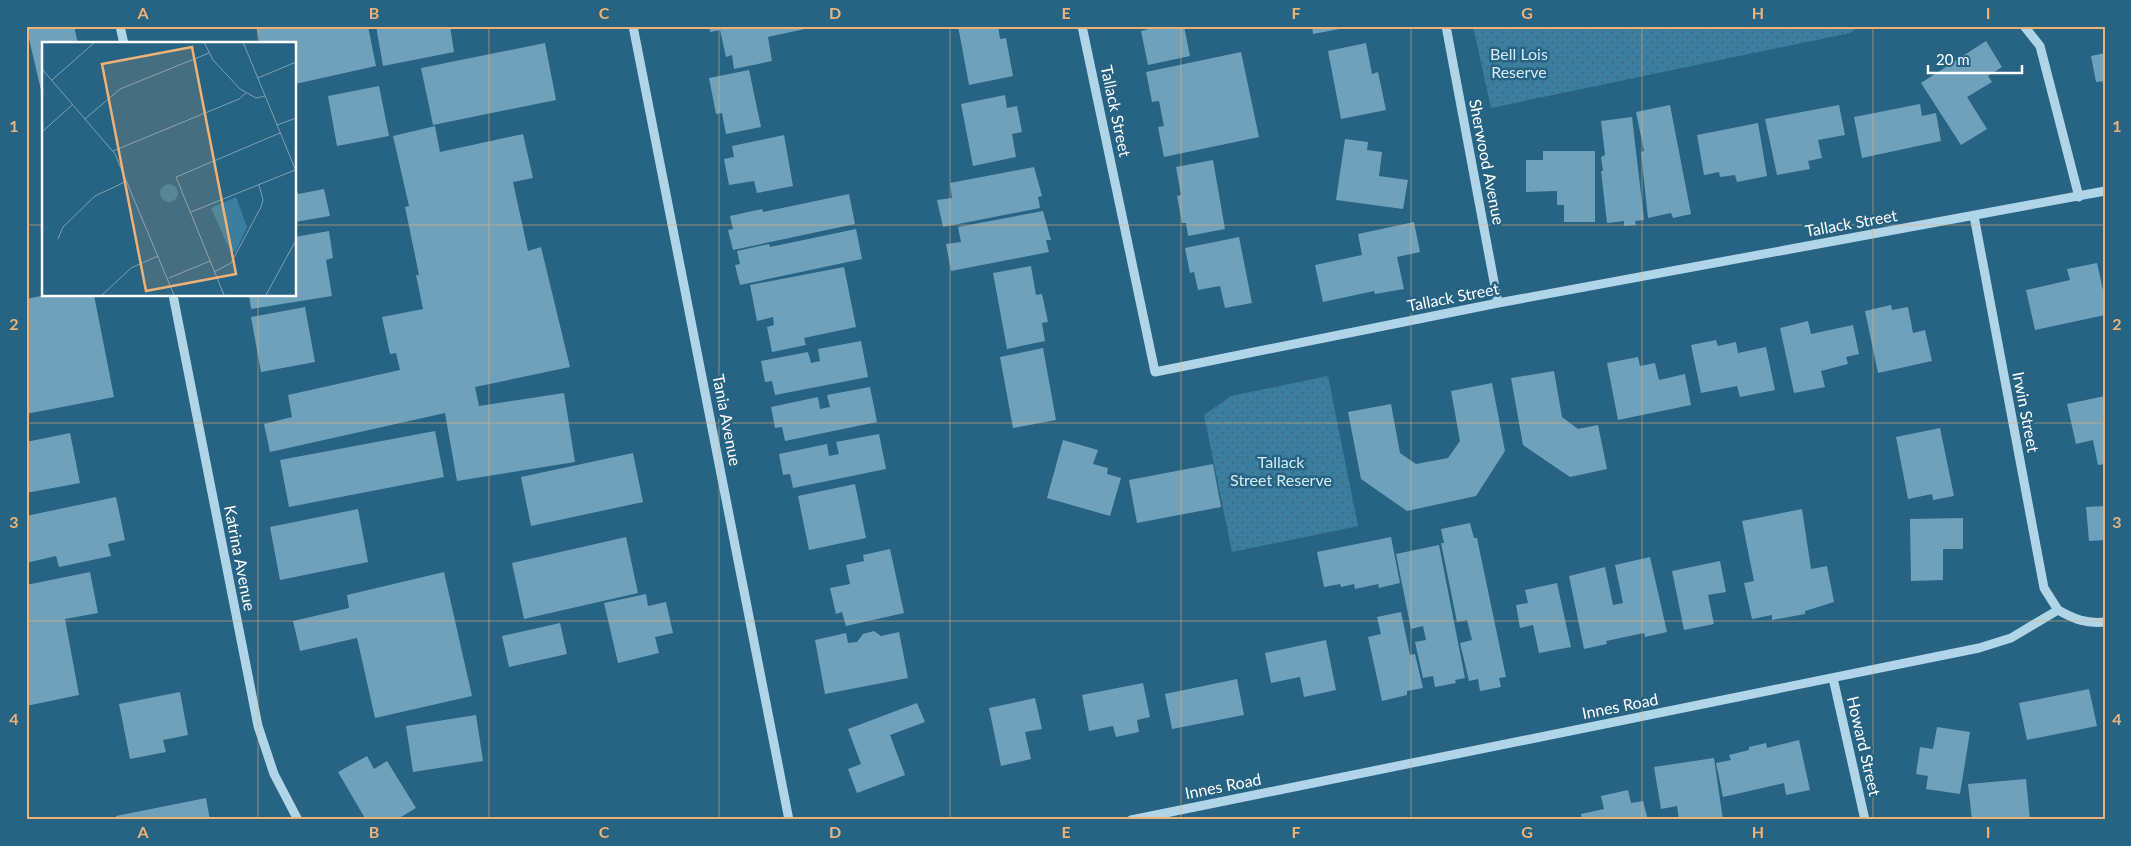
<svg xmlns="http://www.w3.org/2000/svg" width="2131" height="846" font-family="Lato,sans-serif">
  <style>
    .park { fill: url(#park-dots) }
    .building { fill: #70a1ba }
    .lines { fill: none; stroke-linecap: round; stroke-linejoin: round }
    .minor { stroke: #b0d5e7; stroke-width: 9 }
    .grid { fill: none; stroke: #efb276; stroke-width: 1; stroke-opacity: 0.55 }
    .labels { text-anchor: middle; stroke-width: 5; stroke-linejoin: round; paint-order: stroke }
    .park-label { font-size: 16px; fill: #d4eaf5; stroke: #276383 }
    .street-label { font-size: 16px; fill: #fff; stroke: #276383 }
    .inset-road { fill: none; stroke: #7da1b5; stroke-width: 1 }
    .view { fill: #efb276; fill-opacity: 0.15; stroke: #efb276; stroke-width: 2.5 }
    .inset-edge { fill: none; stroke: #fff; stroke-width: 2.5 }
    .neatline { fill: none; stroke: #efb276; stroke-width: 2 }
    .grid-label { font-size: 16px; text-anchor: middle; font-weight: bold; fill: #efb276 }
  </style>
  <defs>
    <pattern id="park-dots" width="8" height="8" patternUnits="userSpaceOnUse" patternTransform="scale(1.25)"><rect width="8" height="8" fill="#3c7e9f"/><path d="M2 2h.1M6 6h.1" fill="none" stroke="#446576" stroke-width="1.8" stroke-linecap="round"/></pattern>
  </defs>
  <rect width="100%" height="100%" fill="#276383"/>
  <path class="park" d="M1473 26H1860L1850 33 1491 108Z
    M1328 376 1358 526 1232 552 1204 415 1231 396Z"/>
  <path class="building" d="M26 26H74L78 44H44V103Z
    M256 26H368L376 66 295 84V44H260Z
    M376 26H450L454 52 383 66Z
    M709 26H814V27L768 37 772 61 734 69 732 55 726 57 720 30 710 32Z
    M958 26H998L1000 39 1006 38 1013 76 969 85Z
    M1149 26H1184L1190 56 1148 65 1141 31 1149 29Z
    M1312 26H1350V27L1313 34Z
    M1986 41 2002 67 1988 76 1992 82 1967 97 1987 129 1961 145 1921 83Z
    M545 43 556 100 433 125 421 68Z
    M1366 43 1372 74 1378 72 1386 110 1341 119 1328 51Z
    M1241 52 1259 137 1164 157 1158 127 1164 126 1159 101 1152 102 1146 72Z
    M2105 53V81L2096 82 2091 56Z
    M749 70 761 127 726 134 722 113 716 114 709 78Z
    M379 86 389 136 337 146 328 96Z
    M1005 95 1007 108 1017 106 1022 132 1012 134 1016 157 973 166 961 104Z
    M1920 104 1922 116 1936 113 1941 141 1862 158 1854 117Z
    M1670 105 1691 214 1673 218 1671 213 1648 218 1641 152 1644 151 1636 112Z
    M1839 105 1845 135 1818 140 1822 158 1808 161 1810 169 1777 175 1765 119Z
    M1632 117 1644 220 1635 221 1636 225 1624 226V221L1607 223 1601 171H1603L1601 157 1605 155 1601 121Z
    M1758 123 1767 176 1737 182 1735 175 1720 177 1719 172 1704 175 1697 135Z
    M435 126 440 152 523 134 533 178 513 182 528 251 541 247 570 367 475 387 479 406 564 393 575 462 457 481 445 413 270 452 264 424 292 417 288 395 400 370 396 353 390 354 382 317 423 309 416 275H419L405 207 409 206 393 136Z
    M784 135 793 186 757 193 754 181 729 185 724 159 734 157 732 146Z
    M1345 139 1368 142 1367 150 1382 152 1379 176 1408 180 1403 209 1336 200Z
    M1543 151H1595V222H1564V205H1557V191L1526 192V160H1543Z
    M1213 160 1225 229 1188 236 1186 223H1182L1177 196 1181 195 1176 167Z
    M1034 167 1042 196 1038 197 1040 208 943 227 937 200 952 198 950 183Z
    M295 185 298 194 324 189 330 216 295 222Z
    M849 194 855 224 733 250 728 230 733 229 730 216 762 209 763 212Z
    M1043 211 1051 240H1046L1049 252 951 271 946 244 961 242 958 227Z
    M1414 222 1420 252 1397 257 1404 289 1375 294 1374 291 1323 302 1315 265 1362 255 1358 234Z
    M856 229 862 259 740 285 735 265 740 264 737 251 769 244 770 247Z
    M329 231 333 258 326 260 332 296 251 309 249 295H295V237Z
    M1239 237 1252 303 1225 308 1220 286 1198 290 1194 272 1190 273 1185 248Z
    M2097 263 2105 299V315L2035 330 2026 290 2070 280 2067 269Z
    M1031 266 1036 295 1042 294 1048 322 1042 323 1045 341 1007 349 993 273Z
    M844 267 856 327 804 338 806 345 772 352 767 327 774 325 773 317 757 321 750 285Z
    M46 295H94L114 397 26 414V299Z
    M1891 305 1892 310 1908 307 1913 333 1925 330 1932 361 1878 373 1865 311Z
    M305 307 315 362 261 372 251 317Z
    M1808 321 1811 334 1853 325 1859 354 1846 357 1848 364 1821 371 1825 387 1794 393 1780 328Z
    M1716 340 1718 346 1736 342 1738 353 1766 347 1775 390 1740 397 1737 386 1701 393 1691 345Z
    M861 341 868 377 775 395 772 381 765 382 761 361 808 352 811 363 820 361 818 349Z
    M1043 348 1056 420 1013 428 1000 357Z
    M1638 357 1640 366 1655 363 1659 380 1685 374 1691 405 1618 420 1607 363Z
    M1554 371 1562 417 1578 429 1598 425 1607 469 1570 477 1523 445 1511 378Z
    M1492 383 1505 451 1476 496 1407 511 1361 479 1348 412 1391 404 1400 453 1416 464 1448 458 1460 441 1451 391Z
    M870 387 877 422 785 441 782 427 775 428 771 407 818 397 820 409 830 407 827 395Z
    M2105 396V464L2098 465 2093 440 2076 444 2067 404Z
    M1940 428 1954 496 1933 500 1932 494 1908 499 1896 437Z
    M435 431 444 477 289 507 280 460Z
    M70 433 80 483 26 493V442Z
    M879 434 886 469 793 488 790 474 783 475 779 454 827 444 829 456 839 454 836 442Z
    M1063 440 1098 450 1093 464 1108 468 1107 474 1121 478 1110 516 1047 498Z
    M633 453 643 502 531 526 521 477Z
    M1213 464 1221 507 1137 523 1129 480Z
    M855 484 866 538 809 550 798 496Z
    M116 497 125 540 108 544 111 556 59 567 56 556 26 563V516Z
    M2105 506V540L2089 541 2086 507Z
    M358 509 368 562 280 580 270 527Z
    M1802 509 1811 569 1827 566 1834 602 1805 611V614L1772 620V615L1752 619 1744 583 1754 581 1742 521Z
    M1963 518V549H1943V580L1911 581 1910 519Z
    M1470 523 1474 538H1477L1506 677 1499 678 1501 687 1480 691 1478 679 1469 681 1460 643 1472 640 1467 620 1457 622 1441 543H1444L1441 529Z
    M626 537 638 593 524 619 512 563Z
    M1391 537 1400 583 1379 588 1378 584 1355 589 1354 584 1341 587 1340 584 1324 587 1317 552Z
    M1439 545 1465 678 1455 680 1456 683 1435 687 1433 676 1423 678 1415 642 1426 640 1423 626 1411 629 1396 554Z
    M890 549 904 613 846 626 842 612 836 614 830 588 850 584 846 565 864 561 863 555Z
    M1650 557 1667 632 1645 637 1644 633 1606 641 1607 644 1584 649 1569 576 1605 567 1613 605 1623 603 1615 565Z
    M1720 561 1726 592 1708 595 1714 624 1684 630 1672 571Z
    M90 572 98 613 65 619 79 695 26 706V585Z
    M444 572 472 696 375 718 357 638 300 651 293 621 349 608 347 595Z
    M1557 583 1571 647 1539 653 1533 625 1520 628 1516 605 1528 603 1525 590Z
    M646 594 648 606 666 602 673 633 655 637 659 653 618 663 604 603Z
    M1401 612 1410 655 1415 654 1423 688 1407 691V695L1382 701 1368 637 1381 634 1377 617Z
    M560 623 567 654 509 667 502 636Z
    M874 631 881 636 899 632 908 678 825 694 815 640 846 633 848 643 857 642 863 634Z
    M1326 640 1336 690 1304 697 1300 677 1271 683 1265 653Z
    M1237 679 1244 715 1172 729 1165 694Z
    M1143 683 1150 717 1137 720 1139 732 1116 737 1113 726 1089 731 1082 695Z
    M2089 689 2097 726 2027 740 2019 703Z
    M180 692 188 735 163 740 166 752 130 759 119 704Z
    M1035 698 1042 729 1025 732 1031 759 1001 766 989 708Z
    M917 703 925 722 890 735 905 775 857 793 848 769 861 764 848 729Z
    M476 715 483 761 413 772 406 726Z
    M1937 727 1970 732 1960 794 1926 789 1928 776 1916 774 1920 747 1933 749Z
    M1799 740 1810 790 1786 795 1784 783 1723 797 1716 763 1731 760 1729 755 1749 750V747L1766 743 1767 748Z
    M367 756 374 769 387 761 416 808 396 820H366L338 772Z
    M1714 758 1723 820H1679L1677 806 1661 809 1654 767Z
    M2026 779 2030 820H1972L1968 784Z
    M1628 790 1631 803 1643 801 1648 820H1582L1581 814 1604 809 1601 796Z
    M206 798 210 820H117L116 816Z"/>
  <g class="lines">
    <path class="minor" d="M120 26 124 44
      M633 26 789 820
      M1082 26 1155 372 1498 303 2105 191
      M1446 26 1498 303
      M2024 26 2040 46 2079 197
      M1974 216 2044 588 2058 610
      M173 295 258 726 274 774 298 820
      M1833 678 1865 820
      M1131 820 1979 648 2011 638 2058 610C2074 619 2086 624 2105 622"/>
  </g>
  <path class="grid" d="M258 26V44M489 26V820M719 26V820M950 26V820M1181 26V820M1411 26V820M1642 26V820M1873 26V820M26 225H44M295 225H2105M258 295V820M26 423H2105M26 621H2105"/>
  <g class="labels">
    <g class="park-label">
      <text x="1519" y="60">Bell Lois<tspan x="1519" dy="18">Reserve</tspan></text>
      <text x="1281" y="468">Tallack<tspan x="1281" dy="18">Street Reserve</tspan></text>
    </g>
    <g class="street-label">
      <text transform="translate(1116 111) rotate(78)" y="6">Tallack Street</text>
      <text transform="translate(1487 162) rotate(79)" y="6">Sherwood Avenue</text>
      <text transform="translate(1851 223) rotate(-10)" y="6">Tallack Street</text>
      <text transform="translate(1453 297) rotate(-11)" y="6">Tallack Street</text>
      <text transform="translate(2026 412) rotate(79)" y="6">Irwin Street</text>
      <text transform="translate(727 420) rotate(79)" y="6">Tania Avenue</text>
      <text transform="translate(240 558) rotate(79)" y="6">Katrina Avenue</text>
      <text transform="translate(1620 706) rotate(-11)" y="6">Innes Road</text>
      <text transform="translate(1864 746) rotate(77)" y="6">Howard Street</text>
      <text transform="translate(1223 786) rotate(-11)" y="6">Innes Road</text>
    </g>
  </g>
  <g transform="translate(42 42)">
    <rect width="254" height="254" fill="#276383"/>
    <path d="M118 151a9 9 0 1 1 18 0a9 9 0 1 1-18 0ZM194 155 205 185 193 211 185 202 169 166Z" fill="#3c7e9f"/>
    <path class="inset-road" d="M162 0 171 18 198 47 214 56 223 54M201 0 254 129M0 27 73 112 132 253M216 36 254 20M10 38 53 0M43 77 78 47 167 11M235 83 254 76M0 90 31 62M71 109 197 57 204 51M149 170 253 128M16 197 21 185 53 154 85 139M172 230 189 221 219 165 221 158 217 143M127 236 168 219M60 253 89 226 116 214M182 253 134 135 238 91M224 253 254 198"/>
    <path class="view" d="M150 5 194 232 104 249 60 22Z"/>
    <rect width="254" height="254" class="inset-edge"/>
  </g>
  <rect width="2131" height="846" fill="none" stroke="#276383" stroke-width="55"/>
  <path d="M1928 65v8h94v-8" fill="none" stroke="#ffffff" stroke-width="2.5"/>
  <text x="1936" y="65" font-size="15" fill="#ffffff" stroke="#276383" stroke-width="4" paint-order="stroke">20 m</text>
  <rect x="28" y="28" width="2076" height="790" class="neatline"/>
  <g class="grid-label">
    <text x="143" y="19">A</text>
    <text x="374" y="19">B</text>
    <text x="604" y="19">C</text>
    <text x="835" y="19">D</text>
    <text x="1066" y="19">E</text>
    <text x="1296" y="19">F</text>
    <text x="1527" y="19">G</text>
    <text x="1758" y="19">H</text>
    <text x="1988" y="19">I</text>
    <text x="14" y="132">1</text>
    <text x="2117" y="132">1</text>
    <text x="14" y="330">2</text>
    <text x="2117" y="330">2</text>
    <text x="14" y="528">3</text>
    <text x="2117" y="528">3</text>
    <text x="14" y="725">4</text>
    <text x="2117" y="725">4</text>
    <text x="143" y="838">A</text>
    <text x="374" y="838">B</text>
    <text x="604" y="838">C</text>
    <text x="835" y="838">D</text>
    <text x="1066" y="838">E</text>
    <text x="1296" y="838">F</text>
    <text x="1527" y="838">G</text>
    <text x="1758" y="838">H</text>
    <text x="1988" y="838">I</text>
  </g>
</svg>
